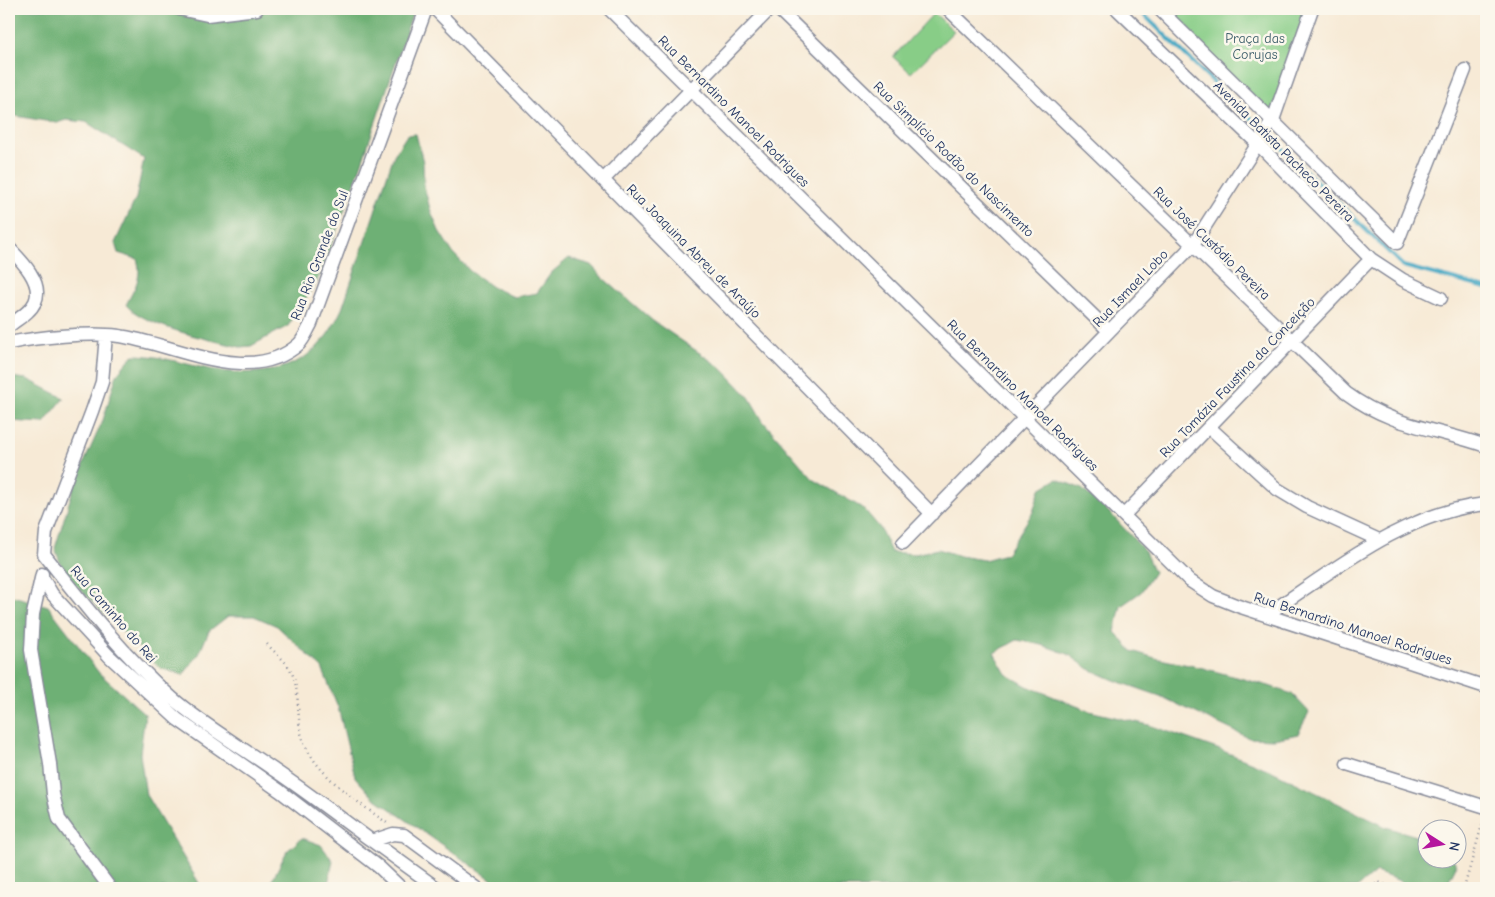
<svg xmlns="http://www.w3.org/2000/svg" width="1495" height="897" font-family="'Comic Neue',sans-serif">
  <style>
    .green { fill: #88cd87; stroke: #527e72 }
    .forest { fill: #6eb074; stroke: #447069 }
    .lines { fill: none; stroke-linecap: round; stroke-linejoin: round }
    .stream { stroke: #44a8c4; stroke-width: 4 }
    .minor-casing { stroke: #898c9a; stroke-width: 15 }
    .path { stroke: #898c9a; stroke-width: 2.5; stroke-dasharray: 1 4; stroke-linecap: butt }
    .minor { stroke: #fff; stroke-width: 12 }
    .labels { text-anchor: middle; stroke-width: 5; stroke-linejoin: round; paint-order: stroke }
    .park-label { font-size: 14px; fill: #3c5e6a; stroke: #fbf7ec }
    .street-label { font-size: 14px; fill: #1b2f5e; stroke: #fbf7ec }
  </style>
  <rect width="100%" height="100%" fill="#fbf7ec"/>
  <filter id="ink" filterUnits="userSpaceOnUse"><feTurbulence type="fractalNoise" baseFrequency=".02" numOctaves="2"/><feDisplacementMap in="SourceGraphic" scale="10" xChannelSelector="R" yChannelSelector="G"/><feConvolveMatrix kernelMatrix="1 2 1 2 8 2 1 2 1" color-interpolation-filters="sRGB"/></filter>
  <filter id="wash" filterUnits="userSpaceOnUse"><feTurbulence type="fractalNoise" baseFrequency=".0096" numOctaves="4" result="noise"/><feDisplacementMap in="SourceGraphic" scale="20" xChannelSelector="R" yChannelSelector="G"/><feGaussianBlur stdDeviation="1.12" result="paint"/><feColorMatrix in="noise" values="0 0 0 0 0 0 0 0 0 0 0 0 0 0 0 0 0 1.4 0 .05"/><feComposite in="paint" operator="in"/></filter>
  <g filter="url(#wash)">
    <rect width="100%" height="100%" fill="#f7ead6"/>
    <path class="green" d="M1161 9H1307L1271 115Z
      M934 13 954 31 911 73 893 57Z"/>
    <path class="forest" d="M9 9H414L355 183 317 281 288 326 251 346 240 347C211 340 146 327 126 305 134 289 143 277 137 259L118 253 115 243 136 198 144 159 86 122 66 120 57 123 16 116 9 113Z
      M416 134 423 162 424 186 430 209 439 231 453 253 470 271 492 287 514 297 537 293 551 273 569 258 591 265 603 278 653 321 720 367 749 397 763 421 813 479 864 509 880 528 891 552 915 554 938 549 960 556 984 560 1006 554 1033 512 1040 489 1057 479 1082 489 1110 513 1144 550 1154 572 1141 592 1121 606 1115 632 1132 651 1155 658 1203 668 1269 686 1292 694 1309 712 1298 734 1274 739 1249 738 1160 696 1114 680 1089 669 1068 654 1042 645 1017 640 994 653 1006 674 1027 686 1089 711 1149 725 1223 751 1272 771 1386 827 1427 839 1428 860H1454L1456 866 1445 888H1413L1400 881 1376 872 1357 888H506L494 881 373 797 355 777 338 707 322 668 277 626 254 616H228L209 631 199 654 183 675 160 668 103 613 63 571 55 548 75 483 103 420 117 374 133 355C156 355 178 362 200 367 238 376 287 377 317 347 328 336 335 323 342 309L394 155 407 135Z
      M9 377 27 379 64 398 44 423 9 421Z
      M9 595 48 606 99 673 145 714 140 754 146 795 202 888H9Z
      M302 838 321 845 333 861 327 888H268L287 851Z"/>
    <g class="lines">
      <path class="stream" d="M1138 9 1255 122
        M1274 140 1403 266 1486 288"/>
    </g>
  </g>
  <g filter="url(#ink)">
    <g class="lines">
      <defs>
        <path id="minor" d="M179 9 207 15 257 9
          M435 9 932 514
          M609 9 1190 581 1213 596 1238 606 1486 687
          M778 9 1109 331
          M948 9 1346 393C1392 427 1435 428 1486 446
          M1117 9 1258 144 1371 259 1403 280 1441 298
          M1159 9 1397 243 1465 70
          M603 180 770 9
          M9 248C21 260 44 283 35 302 30 313 17 319 9 326
          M106 335 102 382 92 411 46 532 44 554C84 605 123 655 172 698 203 725 240 746 274 770 307 792 339 817 372 841L393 834 404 835 476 888
          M9 343C40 337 88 332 119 336 173 343 250 388 299 344 304 339 307 331 311 324L426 9
          M1209 427 1277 489 1307 507 1379 540
          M1124 515 1371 259
          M903 543 1193 245 1273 120 1312 9
          M42 574 33 614 31 650 50 764 53 794 59 819 110 888
          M42 577 52 594 109 656 177 719 280 791 379 867 401 888
          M1266 615C1333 571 1404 512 1486 504
          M1347 764 1486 807
          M372 841 437 888"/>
      </defs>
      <use href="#minor" class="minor-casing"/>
      <path class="path" d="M267 644C274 652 285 660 290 669 301 689 296 716 302 737 313 773 358 802 387 823
        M1372 888 1378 882 1394 888
        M1464 888 1484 818"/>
      <use href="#minor" class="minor"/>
    </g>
  </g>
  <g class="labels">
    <g class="park-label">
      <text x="1255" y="43">Praça das<tspan x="1255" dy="16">Corujas</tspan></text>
    </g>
    <g class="street-label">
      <text transform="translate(734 111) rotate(45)" y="5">Rua Bernardino Manoel Rodrigues</text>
      <text transform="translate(1284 151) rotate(45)" y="5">Avenida Batista Pacheco Pereira</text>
      <text transform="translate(954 159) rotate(44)" y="5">Rua Simplício Rodão do Nascimento</text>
      <text transform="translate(1212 243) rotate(44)" y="5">Rua José Custódio Pereira</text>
      <text transform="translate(694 251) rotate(45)" y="5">Rua Joaquina Abreu de Araújo</text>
      <text transform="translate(319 255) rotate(-69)" y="5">Rua Rio Grande do Sul</text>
      <text transform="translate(1130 288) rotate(-46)" y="5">Rua Ismael Lobo</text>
      <text transform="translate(1237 377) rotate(-46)" y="5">Rua Tomázia Faustina da Conceição</text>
      <text transform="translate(1023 395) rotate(45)" y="5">Rua Bernardino Manoel Rodrigues</text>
      <text transform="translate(114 614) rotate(49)" y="5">Rua Caminho do Rei</text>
      <text transform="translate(1353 628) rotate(18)" y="5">Rua Bernardino Manoel Rodrigues</text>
    </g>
  </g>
  <rect width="1495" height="897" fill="none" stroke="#fbf7ec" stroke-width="30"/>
  <g transform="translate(1442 844) rotate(101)"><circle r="24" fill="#fbf7ec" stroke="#a1a7b3"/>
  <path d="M0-4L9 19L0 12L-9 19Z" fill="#b5179e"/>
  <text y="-8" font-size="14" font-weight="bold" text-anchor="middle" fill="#1b2f5e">N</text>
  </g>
</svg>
